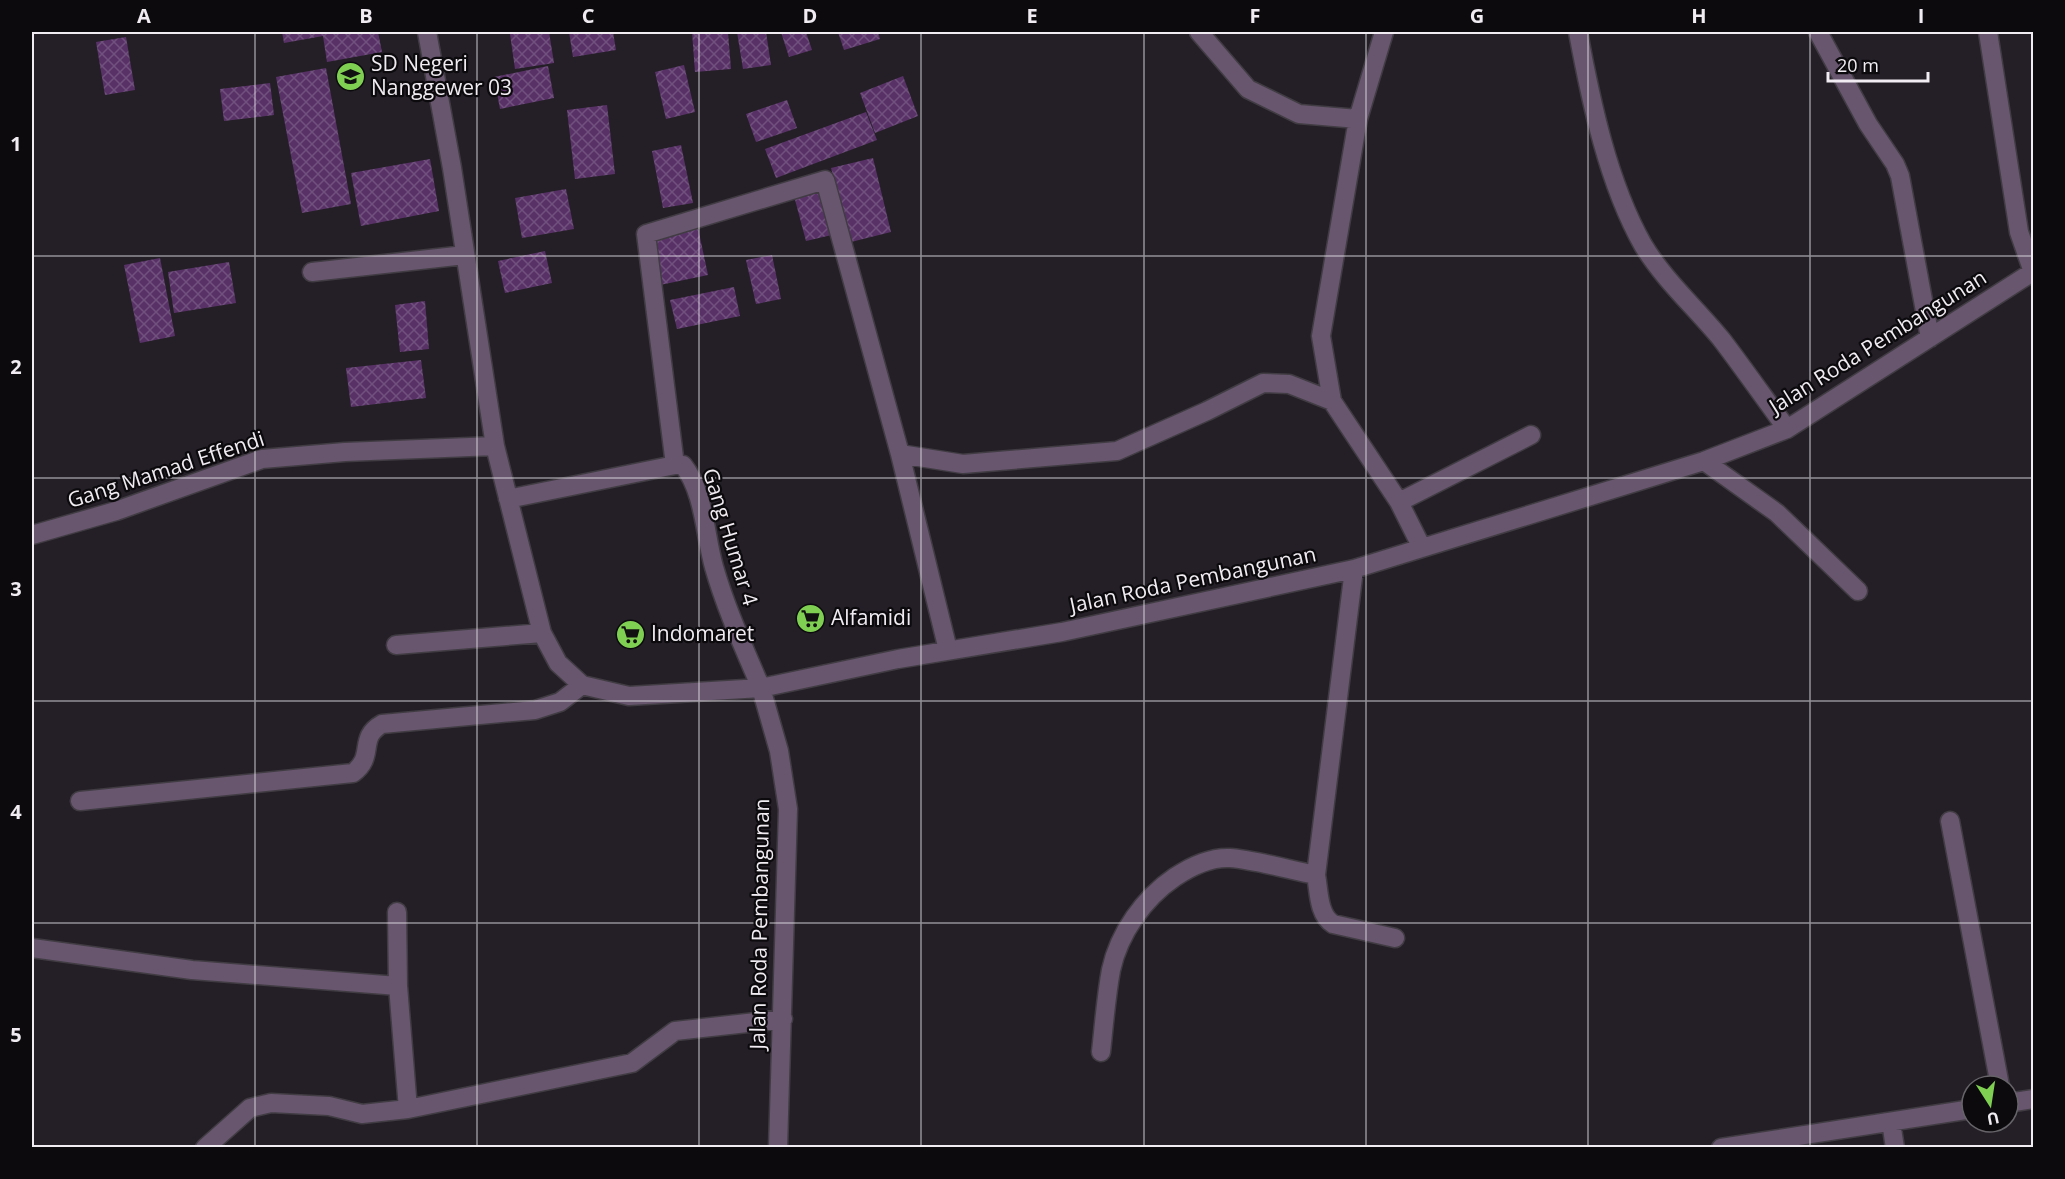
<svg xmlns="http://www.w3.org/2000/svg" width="2065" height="1179" font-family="'Open Sans',sans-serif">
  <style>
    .building { fill: url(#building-cross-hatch) }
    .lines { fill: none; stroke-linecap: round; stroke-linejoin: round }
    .minor-casing { stroke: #413c43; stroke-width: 21 }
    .minor { stroke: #67566e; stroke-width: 18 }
    .grid { fill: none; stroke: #f0ecf2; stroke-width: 1.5; stroke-opacity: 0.55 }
    .labels { text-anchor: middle; stroke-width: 4.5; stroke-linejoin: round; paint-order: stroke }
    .poi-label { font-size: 21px; fill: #f0ecf2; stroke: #0c0a0d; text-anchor: start }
    .street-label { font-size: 21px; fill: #f0ecf2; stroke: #0c0a0d }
    .neatline { fill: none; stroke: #f0ecf2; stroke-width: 2 }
    .grid-label { font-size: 20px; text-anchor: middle; font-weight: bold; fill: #f0ecf2 }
  </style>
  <defs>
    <pattern id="building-cross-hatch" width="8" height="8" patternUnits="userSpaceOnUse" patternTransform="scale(1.5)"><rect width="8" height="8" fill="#583267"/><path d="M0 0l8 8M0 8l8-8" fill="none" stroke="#70507d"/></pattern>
  </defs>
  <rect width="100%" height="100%" fill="#241f27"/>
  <path class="building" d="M282 32H378L382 52 327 62 323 36 284 43Z
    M524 32H549L554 63 515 69 510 34Z
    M569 32H613L616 50 573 57Z
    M692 32H728L731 69 695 72Z
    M737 32H766L771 65 743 69Z
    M781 32H806L812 50 789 57Z
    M838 32H878L880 39 844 50Z
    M126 37 135 90 105 95 96 42Z
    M684 65 695 112 666 119 655 72Z
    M548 66 554 98 500 109 494 77Z
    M326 68 351 204 302 213 276 77Z
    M903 76 918 116 875 133 860 93Z
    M270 83 274 115 224 121 220 89Z
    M787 100 797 128 756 142 746 114Z
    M607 105 615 174 575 179 567 110Z
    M866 112 877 140 776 178 765 149Z
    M681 145 693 203 663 208 652 151Z
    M873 158 891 232 851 242 831 168Z
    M430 159 439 211 361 226 351 173Z
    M826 188 836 234 806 241 794 196Z
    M566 189 574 229 522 238 515 198Z
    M698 228 708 275 660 285 651 238Z
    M545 251 552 283 505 293 498 261Z
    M772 255 781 299 756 304 746 260Z
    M160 258 175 336 140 343 124 265Z
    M229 262 236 303 174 313 168 272Z
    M734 287 740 316 677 329 670 300Z
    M425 301 429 349 400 352 395 305Z
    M421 360 426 398 351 407 346 368Z"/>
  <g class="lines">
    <defs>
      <path id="minor" d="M427 32 452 168 495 446 542 633 558 663 582 685 629 696 761 688C744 648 726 609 714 567 705 535 704 491 683 465H675L508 499
        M1199 32 1248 89 1299 114 1358 119
        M1384 32 1358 119 1321 336 1332 401 1399 502 1422 548
        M1578 32C1591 102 1608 183 1643 245 1664 280 1696 308 1722 340 1744 369 1765 399 1787 429
        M1818 32 1868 124 1895 164 1900 176 1930 338
        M1988 32 2019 232 2033 272
        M312 272 465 255
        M900 454 963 464 1117 451 1207 411 1263 383 1289 384 1332 401
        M1704 461 1777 513 1858 591
        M675 465 646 234 825 180 900 454 948 650
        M1399 502 1531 435
        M32 535 116 511 262 459 345 452 495 446
        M1354 569 1316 875C1319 890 1318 915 1333 924L1395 938
        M396 645 542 633
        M80 801 353 773C376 756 357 738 382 724L535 710 560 702 582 685
        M1950 821 2000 1086
        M397 912 398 986
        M32 948 192 970 398 986 408 1109
        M1101 1052C1104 1025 1106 997 1111 970 1119 933 1144 898 1175 877 1190 867 1211 857 1230 858 1256 860 1290 870 1316 875
        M2008 1103 2034 1099
        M1891 1122 1895 1148
        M205 1148 250 1108 271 1103 329 1106 362 1114 408 1109 632 1063 675 1031 783 1019
        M778 1148 788 809 779 751 761 688 898 659 1062 632 1354 569 1704 461 1787 429 2034 271
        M1721 1148 1972 1109"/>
    </defs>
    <use href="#minor" class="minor-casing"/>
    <use href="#minor" class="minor"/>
  </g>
  <path class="grid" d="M255 32V1148M477 32V1148M699 32V1148M921 32V1148M1144 32V1148M1366 32V1148M1588 32V1148M1810 32V1148M32 256H2034M32 478H2034M32 701H2034M32 923H2034"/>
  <defs>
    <symbol id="school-disc" viewBox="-11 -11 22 22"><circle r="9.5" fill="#7fd052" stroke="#0c0a0d"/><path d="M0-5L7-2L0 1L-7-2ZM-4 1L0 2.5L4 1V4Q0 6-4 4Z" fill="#111"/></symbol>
    <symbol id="supermarket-disc" viewBox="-11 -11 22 22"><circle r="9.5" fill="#7fd052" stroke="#0c0a0d"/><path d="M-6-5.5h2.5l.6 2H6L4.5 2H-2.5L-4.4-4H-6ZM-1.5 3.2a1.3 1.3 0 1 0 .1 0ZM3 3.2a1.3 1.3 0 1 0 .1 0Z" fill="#111"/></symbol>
  </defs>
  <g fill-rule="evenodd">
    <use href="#school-disc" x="334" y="60" width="33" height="33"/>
    <use href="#supermarket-disc" x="794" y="602" width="33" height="33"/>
    <use href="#supermarket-disc" x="614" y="618" width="33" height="33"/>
  </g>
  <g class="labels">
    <g class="poi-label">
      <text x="371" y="71">SD Negeri<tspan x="371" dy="24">Nanggewer 03</tspan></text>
      <text x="831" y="625">Alfamidi</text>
      <text x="651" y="641">Indomaret</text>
    </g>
    <g class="street-label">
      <text transform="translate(1878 342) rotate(-32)" y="7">Jalan Roda Pembangunan</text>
      <text transform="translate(166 470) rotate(-18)" y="7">Gang Mamad Effendi</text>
      <text transform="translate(730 537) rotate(73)" y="7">Gang Humar 4</text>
      <text transform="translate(1193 580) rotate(-12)" y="7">Jalan Roda Pembangunan</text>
      <text transform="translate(760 924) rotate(-89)" y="7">Jalan Roda Pembangunan</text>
    </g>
  </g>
  <rect width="2065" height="1179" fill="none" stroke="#0c0a0d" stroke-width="66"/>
  <g transform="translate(1990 1104) rotate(168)"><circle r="28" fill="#0c0a0d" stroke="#676469" stroke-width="1.5"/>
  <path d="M0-4.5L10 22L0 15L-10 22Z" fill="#7fd052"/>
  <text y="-9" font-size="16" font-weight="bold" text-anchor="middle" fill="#f0ecf2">U</text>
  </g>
  <path d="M1828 72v9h100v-9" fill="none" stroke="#f0ecf2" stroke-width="3"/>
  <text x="1837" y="72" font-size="18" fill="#f0ecf2" stroke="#0c0a0d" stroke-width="4.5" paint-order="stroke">20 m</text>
  <rect x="33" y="33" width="1999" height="1113" class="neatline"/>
  <g class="grid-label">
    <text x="144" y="23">A</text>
    <text x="366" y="23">B</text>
    <text x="588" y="23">C</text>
    <text x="810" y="23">D</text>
    <text x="1032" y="23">E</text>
    <text x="1255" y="23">F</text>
    <text x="1477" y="23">G</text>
    <text x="1699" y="23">H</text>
    <text x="1921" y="23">I</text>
    <text x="16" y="151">1</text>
    <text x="16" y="374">2</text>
    <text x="16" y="596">3</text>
    <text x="16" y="819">4</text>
    <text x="16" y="1042">5</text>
  </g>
</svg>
